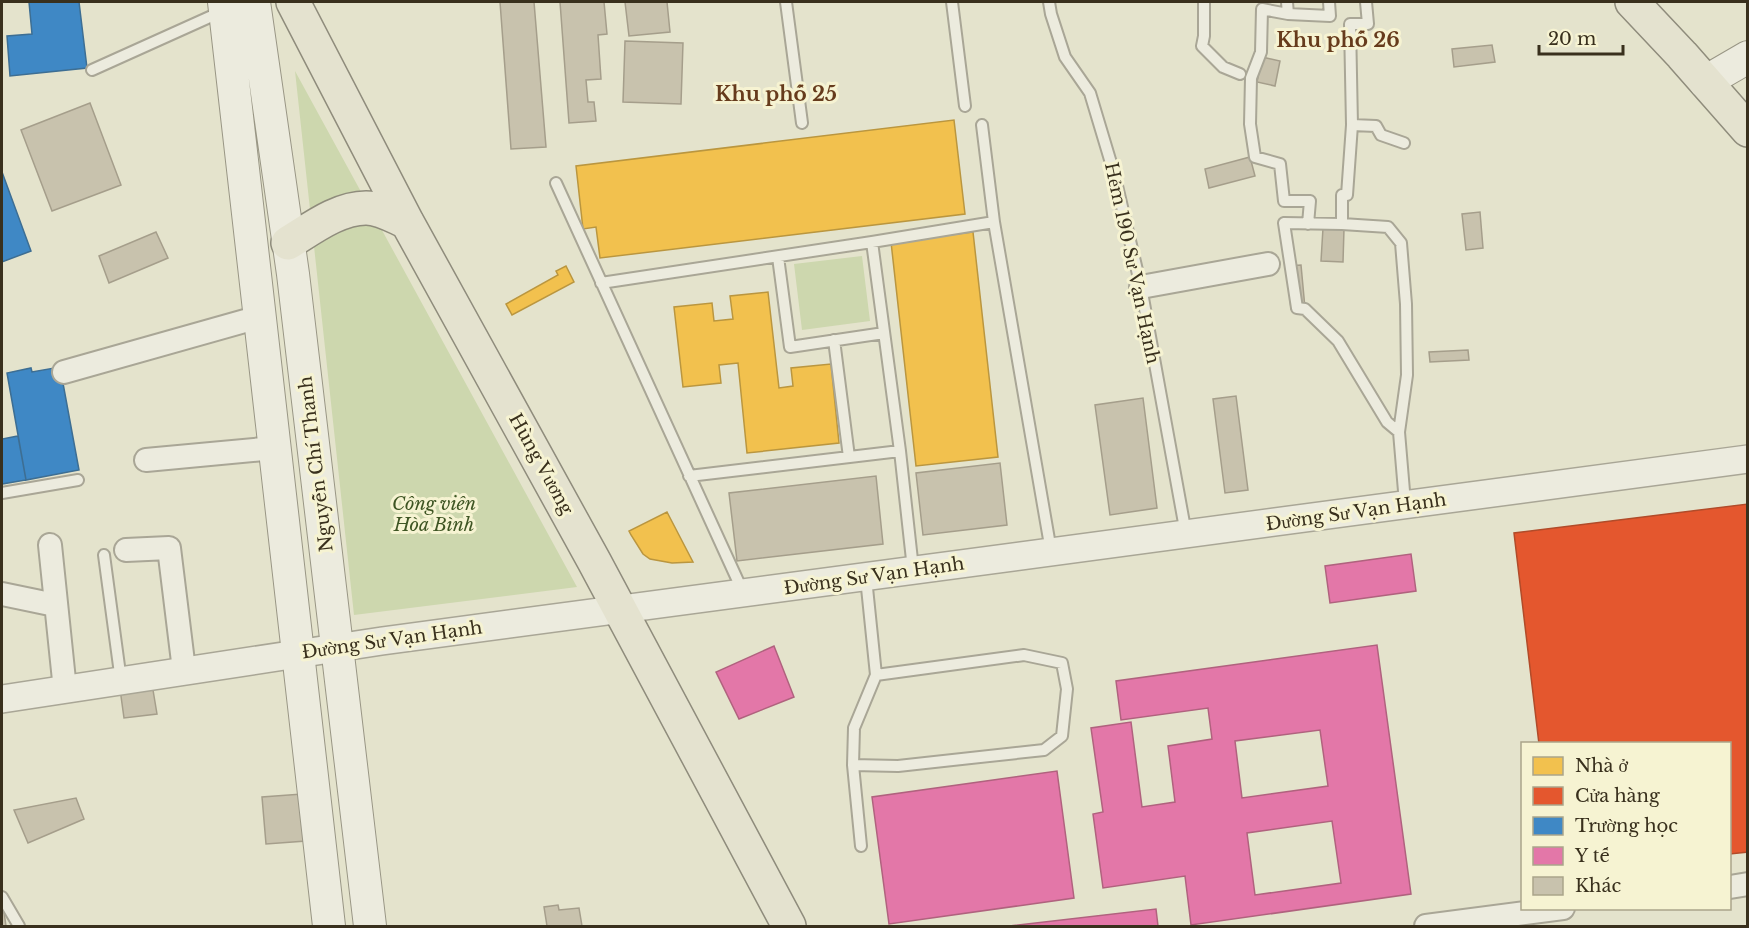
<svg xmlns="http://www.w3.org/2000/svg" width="1749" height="928" font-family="'Libre Baskerville',serif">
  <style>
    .green { fill: #cdd7ae }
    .homes { fill: #f2c14e; stroke: #ba963f; stroke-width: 1.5 }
    .shops { fill: #e4572e; stroke: #b14b29; stroke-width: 1.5 }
    .schools { fill: #3f88c5; stroke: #3d6e93; stroke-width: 1.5 }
    .health { fill: #e377a8; stroke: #b0627e; stroke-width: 1.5; fill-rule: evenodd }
    .building { fill: #c8c2ad; stroke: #a59e8b; stroke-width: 1.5 }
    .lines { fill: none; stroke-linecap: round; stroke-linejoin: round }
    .service-casing { stroke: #a9a696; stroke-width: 14 }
    .minor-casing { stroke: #a9a696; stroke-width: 26 }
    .tertiary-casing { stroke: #a9a696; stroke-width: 30 }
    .secondary-casing { stroke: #999685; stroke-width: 34 }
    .primary-casing { stroke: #8f8c7c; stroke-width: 36 }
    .service { stroke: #ecebde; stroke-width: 10 }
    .minor { stroke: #ecebde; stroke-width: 22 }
    .tertiary { stroke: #ecebde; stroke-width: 27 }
    .secondary { stroke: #ecebde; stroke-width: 32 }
    .primary { stroke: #e4e2cf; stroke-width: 33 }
    .labels { text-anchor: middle; stroke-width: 6; stroke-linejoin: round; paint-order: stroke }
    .street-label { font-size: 18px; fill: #39301d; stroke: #f6f3d2 }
    .park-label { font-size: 18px; font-style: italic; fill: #3e5523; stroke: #f6f3d2 }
    .neighbourhood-label { font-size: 20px; font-weight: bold; fill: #663b1c; stroke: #f6f3d2 }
  </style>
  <rect width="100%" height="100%" fill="#e4e3cc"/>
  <path class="green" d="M295 71 577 587 354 615Z
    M862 256 870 321 802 330 794 264Z"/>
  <path class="homes" d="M954 120 965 214 600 258 596 227 583 229 576 166Z
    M973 232 998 457 916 466 891 242Z
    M566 266 574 282 512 315 506 304 558 275 556 271Z
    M768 292 779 388 793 386 791 368 831 364 839 443 747 453 738 363 719 365 721 383 683 387 674 307 712 303 714 321 733 319 730 296Z
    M667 512 693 562 672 563 650 559 643 554 631 535 629 531Z"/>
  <path class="shops" d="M1748 504V852L1730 854V744H1539L1514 533Z"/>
  <path class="schools" d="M29 2H79L87 68 10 76 7 36 32 34Z
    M2 172 31 251 2 262Z
    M60 367 79 470 26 480 7 373 31 368 32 372Z
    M18 436 26 480 2 484V439Z"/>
  <path class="health" d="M1411 554 1416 591 1330 603 1325 566Z
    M1377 645 1411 894 1191 925 1185 876 1103 888 1093 814 1103 812 1091 728 1131 722 1142 807 1175 802 1168 746 1212 739 1208 708 1121 720 1116 681ZM1320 730 1328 786 1242 798 1235 741ZM1332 821 1341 883 1255 895 1247 833Z
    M774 646 794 697 739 719 716 672Z
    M1057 771 1074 898 889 924 872 797Z
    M1156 909 1158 926H1009Z"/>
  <path class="building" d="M500 2H534L546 147 511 149Z
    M560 2H604L607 34 598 35 601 79 586 80 588 102H594L596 121 569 123Z
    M625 2H667L670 32 629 36Z
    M625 41 683 43 681 104 623 102Z
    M1492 45 1495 62 1454 67 1452 49Z
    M1262 57 1280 61 1275 86 1257 82Z
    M90 103 121 185 52 211 21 130Z
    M1250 157 1255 176 1209 188 1205 169Z
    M1480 212 1483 248 1466 250 1462 214Z
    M1323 228 1344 229 1343 262 1321 261Z
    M156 232 168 258 109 283 99 256Z
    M1301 265 1305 308 1291 309 1287 266Z
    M1468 350 1469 360 1430 362 1429 352Z
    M1236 396 1248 490 1225 493 1213 399Z
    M1143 398 1157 508 1110 515 1095 405Z
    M1000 463 1007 525 923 535 916 473Z
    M876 476 883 544 737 561 729 493Z
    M152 684 157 714 124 718 120 689Z
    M302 794 306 841 266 844 262 797Z
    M76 798 84 819 28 843 14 810Z
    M558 905 559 910 579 908 582 926H547L544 907Z
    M4 912 6 926H2V913Z"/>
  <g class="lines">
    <defs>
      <path id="service" d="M786 2 802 123
        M952 2 965 106
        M1049 2 1051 14 1065 57 1090 93 1114 173 1141 287 1186 534
        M1204 2V36L1202 46 1223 67 1240 74
        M1287 2 1288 14
        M92 70 223 11
        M982 125 994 222
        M1352 125 1376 126 1381 135 1404 143
        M556 183 743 592
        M1308 224 1310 201H1284L1280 164 1255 157 1250 124 1251 78 1261 52 1262 9 1288 14 1330 16 1329 2
        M1342 224V195H1347L1352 125 1350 24H1368L1366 2
        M872 242 900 451 913 569
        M778 257 790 347 884 333
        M601 283 872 242 994 222 1051 551
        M834 340 849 457
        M1399 432 1387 422 1338 341 1305 309 1297 308 1284 223 1342 224 1388 227 1401 243 1406 304 1407 375 1399 432 1405 503
        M689 476 900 451
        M2 493 78 480
        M104 555 121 681
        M853 765 898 766 1044 750 1062 736 1067 689 1062 663 1024 655 876 675
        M861 846 853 765 854 728 876 675 866 578
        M2 897 19 926"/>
      <path id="minor" d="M1141 287 1268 264
        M64 372 259 317
        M146 460 274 448
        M50 545 65 690
        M126 550 169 548 184 670
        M2 594 55 605
        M1730 887 1748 884
        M1426 926 1563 908"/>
      <path id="tertiary" d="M2 699 382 641 1748 459"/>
      <path id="secondary" d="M224 2 329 926
        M254 2 293 274 370 926
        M1705 82 1748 57"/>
      <path id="primary" d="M293 2 407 222 594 561 789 926
        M1632 2 1682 55 1748 130
        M288 243C311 229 338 208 366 208 380 208 395 217 407 222"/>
    </defs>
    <use href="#service" class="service-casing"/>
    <use href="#minor" class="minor-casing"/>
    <use href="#tertiary" class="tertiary-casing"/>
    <use href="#secondary" class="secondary-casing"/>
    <use href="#primary" class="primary-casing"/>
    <use href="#service" class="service"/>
    <use href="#minor" class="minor"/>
    <use href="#tertiary" class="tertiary"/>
    <use href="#secondary" class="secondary"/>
    <use href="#primary" class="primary"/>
  </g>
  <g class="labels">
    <g class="street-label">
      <text transform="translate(1132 263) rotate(78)" y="6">Hẻm 190 Sư Vạn Hạnh</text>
      <text transform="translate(316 464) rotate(-97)" y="6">Nguyễn Chí Thanh</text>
      <text transform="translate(541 464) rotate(61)" y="6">Hùng Vương</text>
      <text transform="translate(1356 512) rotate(-8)" y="6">Đường Sư Vạn Hạnh</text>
      <text transform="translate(874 576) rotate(-8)" y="6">Đường Sư Vạn Hạnh</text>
      <text transform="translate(392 640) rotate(-8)" y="6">Đường Sư Vạn Hạnh</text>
    </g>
    <g class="park-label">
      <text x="434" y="510">Công viên<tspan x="434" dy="21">Hòa Bình</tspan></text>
    </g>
    <g class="neighbourhood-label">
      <text x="1338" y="47">Khu phố 26</text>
      <text x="776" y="101">Khu phố 25</text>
    </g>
  </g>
  <rect width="1749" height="928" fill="none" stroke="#39301d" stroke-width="6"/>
  <rect x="1521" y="742" width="210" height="168" fill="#f6f3d2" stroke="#aaa58a" stroke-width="1.5"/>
  <rect x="1533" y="757" width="30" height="18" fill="#f2c14e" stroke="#aaa58a" stroke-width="1.5"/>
  <text x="1575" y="772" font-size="18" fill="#39301d">Nhà ở</text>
  <rect x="1533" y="787" width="30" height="18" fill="#e4572e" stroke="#aaa58a" stroke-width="1.5"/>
  <text x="1575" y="802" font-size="18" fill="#39301d">Cửa hàng</text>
  <rect x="1533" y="817" width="30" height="18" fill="#3f88c5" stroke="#aaa58a" stroke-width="1.5"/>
  <text x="1575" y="832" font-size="18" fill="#39301d">Trường học</text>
  <rect x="1533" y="847" width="30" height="18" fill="#e377a8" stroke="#aaa58a" stroke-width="1.5"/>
  <text x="1575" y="862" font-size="18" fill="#39301d">Y tế</text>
  <rect x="1533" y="877" width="30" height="18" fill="#c8c2ad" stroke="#aaa58a" stroke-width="1.5"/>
  <text x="1575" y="892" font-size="18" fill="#39301d">Khác</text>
  <path d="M1539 45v9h84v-9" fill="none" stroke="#39301d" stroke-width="3"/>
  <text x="1548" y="45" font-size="18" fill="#39301d" stroke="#f6f3d2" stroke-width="4.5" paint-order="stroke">20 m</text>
</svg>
